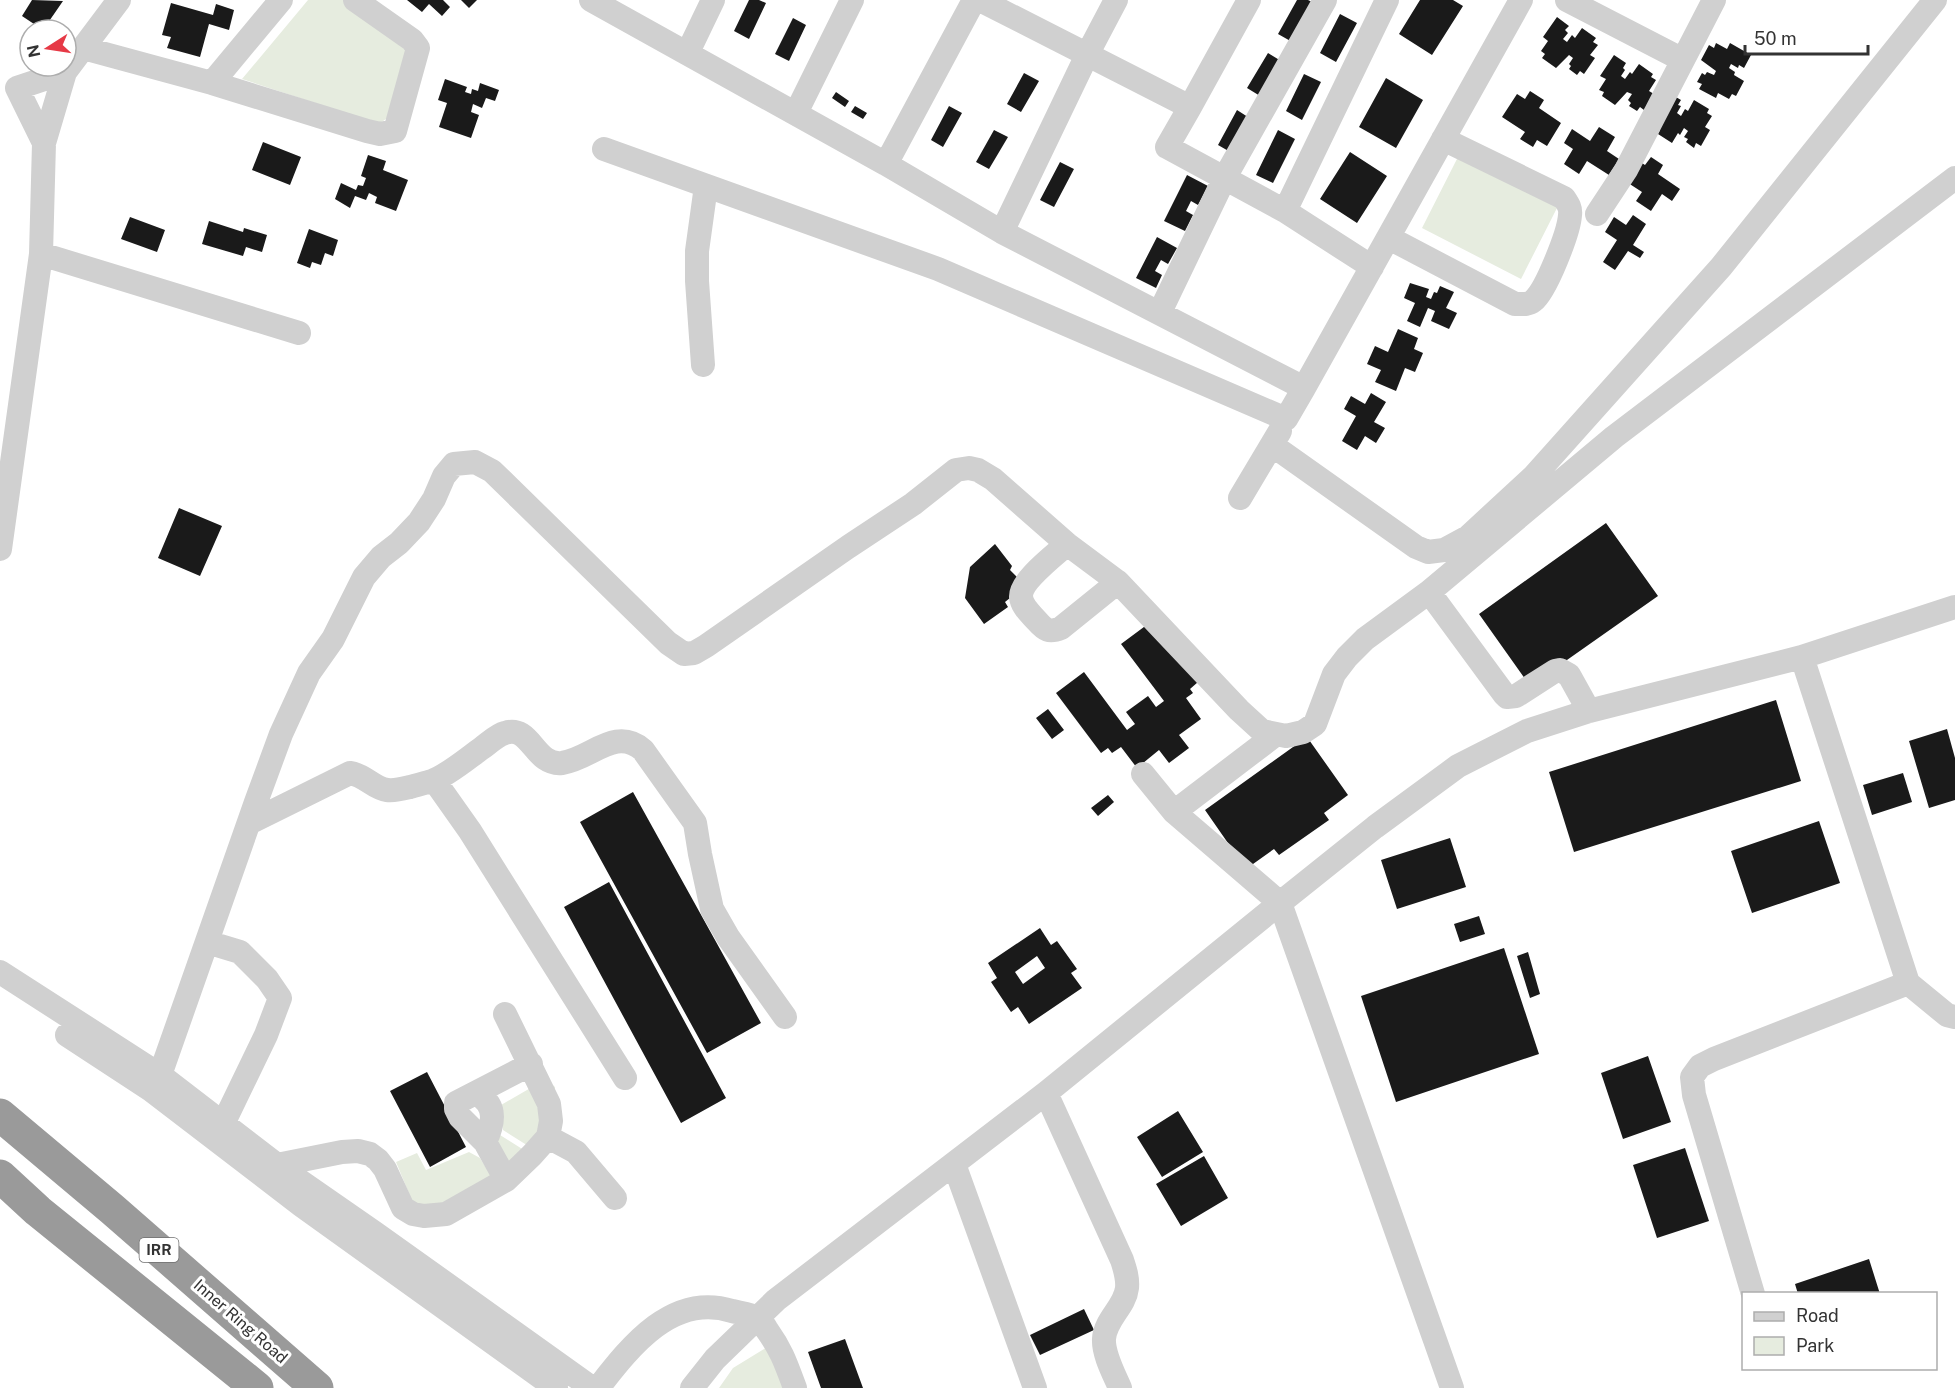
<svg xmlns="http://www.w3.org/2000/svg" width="1955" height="1388" font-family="'Public Sans',sans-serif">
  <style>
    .green { fill: #e6ecdf }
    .building { fill: #1a1a1a; fill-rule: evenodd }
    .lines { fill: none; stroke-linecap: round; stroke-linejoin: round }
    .minor { stroke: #d0d0d0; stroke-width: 24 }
    .highway { stroke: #9a9a9a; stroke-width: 33 }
    .labels { text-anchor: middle; stroke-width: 6; stroke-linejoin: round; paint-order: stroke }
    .shield { fill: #fff; stroke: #707070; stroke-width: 1.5 }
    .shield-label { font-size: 15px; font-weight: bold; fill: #333 }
    .street-label { font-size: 16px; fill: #333; stroke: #fff }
  </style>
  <rect width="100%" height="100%" fill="#fff"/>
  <path class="green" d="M308 0H351L412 40 394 113 379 124 242 79Z
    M1459 155 1558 206 1521 279 1422 228Z
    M546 1079 555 1087 553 1111 533 1149 503 1130 501 1105Z
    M500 1135 527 1152 508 1172 496 1143Z
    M469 1152 480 1158 496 1184 459 1207 415 1208 396 1162 417 1153 426 1170Z
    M772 1344 787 1388H719L733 1368Z"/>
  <path class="building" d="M32 0 63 1 43 30 22 16Z
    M407 0H443L450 7 442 16 429 4 422 12Z
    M461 0H477L469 8Z
    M749 0H759L766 3 749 39 734 31Z
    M1297 0H1308L1316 4 1294 43 1278 34Z
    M1420 0H1453L1463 6 1432 55 1399 34Z
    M171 3 213 15 216 4 234 10 229 30 209 24 200 57 167 48 171 37 162 35Z
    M1340 14 1357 23 1336 62 1320 53Z
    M1557 17 1569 26 1565 30 1568 33 1563 39 1567 42 1572 35 1575 38 1582 28 1596 38 1593 42 1598 45 1590 55 1595 58 1584 74 1580 71 1577 75 1569 69 1571 66 1569 64 1573 58 1569 55 1556 68 1542 58 1545 54 1541 51 1548 41 1543 37Z
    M793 18 806 25 789 61 775 54Z
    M1716 43 1727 49 1730 43 1751 55 1744 68 1739 65 1738 68 1731 64 1729 68 1735 72 1734 75 1744 81 1736 96 1732 94 1729 99 1718 93 1716 98 1699 89 1702 84 1697 82 1702 73 1705 75 1707 72 1714 75 1716 71 1701 60 1709 45 1714 48Z
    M1268 53 1286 64 1265 99 1247 88Z
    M1614 55 1626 63 1623 68 1625 70 1621 76 1625 79 1630 72 1632 74 1639 64 1653 74 1651 77 1656 80 1649 91 1654 94 1644 110 1640 107 1637 111 1629 106 1631 103 1628 100 1632 94 1627 92 1615 105 1602 96 1604 92 1599 90 1606 79 1600 76Z
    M1024 73 1039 81 1021 112 1007 104Z
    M1304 74 1321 82 1302 120 1286 111Z
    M1386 78 1423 100 1396 148 1359 127Z
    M445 79 467 87 465 92 471 94 472 89 478 91 480 83 499 90 495 101 486 98 482 108 473 104 471 112 479 115 471 138 439 127 447 103 438 100Z
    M1530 91 1544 100 1539 108 1561 123 1547 146 1537 140 1533 147 1520 139 1525 132 1502 117 1517 94 1525 99Z
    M836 92 849 101 845 107 832 98Z
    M1669 93 1681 100 1678 105 1681 106 1677 113 1681 116 1685 109 1688 111 1694 100 1709 109 1707 113 1712 116 1705 127 1710 130 1701 146 1696 143 1694 148 1686 142 1688 139 1684 137 1688 131 1684 128 1680 135 1678 133 1672 143 1658 134 1660 130 1655 127Z
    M855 106 867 113 863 119 851 112Z
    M949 106 962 113 943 147 931 140Z
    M1237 110 1251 119 1232 153 1218 145Z
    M1599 127 1615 137 1607 151 1619 159 1609 175 1587 161 1579 174 1564 164 1573 149 1564 143 1572 129 1590 141Z
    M994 130 1008 137 989 169 976 162Z
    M1278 130 1295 139 1273 183 1256 175Z
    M263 142 301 157 290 185 252 170Z
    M1350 152 1387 176 1357 223 1320 199Z
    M368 155 386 161 383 170 408 180 396 211 375 203 377 197 369 193 366 200 355 196 350 208 335 199 341 183 356 190 358 185 363 186 366 178 361 176Z
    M1651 157 1663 165 1658 174 1680 189 1672 201 1662 194 1651 211 1636 201 1642 192 1622 179 1636 159 1645 165Z
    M1060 162 1074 169 1054 207 1040 200Z
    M1187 175 1208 186 1198 205 1191 201 1186 211 1193 215 1185 231 1164 221Z
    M1633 215 1646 224 1633 245 1644 252 1640 258 1628 251 1615 270 1603 262 1617 240 1605 232 1614 217 1626 225Z
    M130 217 165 230 157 252 121 239Z
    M209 221 243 232 244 228 267 235 262 252 246 247 243 256 202 244Z
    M309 229 338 240 333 256 325 253 321 265 312 262 310 268 297 263Z
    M1157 237 1177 248 1168 264 1161 260 1155 271 1162 275 1156 288 1136 278Z
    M1410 283 1429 289 1426 297 1431 299 1434 292 1437 293 1440 286 1454 292 1446 308 1457 313 1449 329 1431 321 1435 311 1428 308 1420 327 1407 321 1415 303 1404 298Z
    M1398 329 1418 338 1414 349 1423 353 1415 372 1405 368 1396 391 1375 382 1381 370 1367 364 1375 346 1388 352Z
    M1371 393 1386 402 1374 422 1385 428 1376 443 1365 436 1357 450 1342 441 1356 416 1344 409 1351 396 1365 404Z
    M179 508 222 526 200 576 158 558Z
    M1606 523 1658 596 1530 686 1479 614Z
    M995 544 1012 566 1010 570 1017 577 1015 594 1005 602 1008 607 984 624 965 598 970 567Z
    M1152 621 1198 682 1190 689 1193 693 1186 698 1201 719 1179 735 1189 748 1169 763 1159 750 1137 768 1121 747 1112 753 1108 748 1101 753 1056 693 1084 672 1127 730 1135 724 1126 712 1148 696 1156 707 1164 701 1121 644Z
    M1776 700 1801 781 1574 852 1549 772Z
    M1048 709 1064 730 1052 739 1036 718Z
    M1947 729 1955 758V800L1929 808 1909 741Z
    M1307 737 1348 795 1324 813 1329 820 1279 855 1274 849 1246 869 1205 810Z
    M1903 773 1912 802 1872 815 1863 785Z
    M633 792 761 1023 707 1053 580 822Z
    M1108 795 1114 802 1098 816 1091 808Z
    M1819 821 1840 883 1752 913 1731 851Z
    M1450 838 1466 887 1397 909 1381 860Z
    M609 882 726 1098 681 1123 564 907Z
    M1479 916 1485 934 1460 942 1454 924Z
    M1040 928 1051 945 1057 941 1077 969 1071 973 1082 988 1029 1024 1018 1007 1011 1012 991 982 997 978 988 963ZM1037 956 1045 968 1023 984 1015 972Z
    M1504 948 1539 1054 1396 1102 1361 996Z
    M1528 952 1540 994 1530 998 1517 956Z
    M1648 1056 1671 1122 1623 1139 1601 1073Z
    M427 1072 466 1147 430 1167 390 1091Z
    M1178 1111 1203 1152 1162 1177 1137 1137Z
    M1685 1148 1709 1221 1657 1238 1633 1165Z
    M1204 1156 1228 1198 1181 1226 1156 1184Z
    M1869 1259 1880 1294H1798L1795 1284Z
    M1084 1309 1094 1330 1040 1355 1030 1335Z
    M845 1339 863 1388H821L808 1352Z"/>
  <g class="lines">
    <path class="minor" d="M591 0 886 164 1002 232 1304 388 1521 0
      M980 0 1190 107 1167 147 1285 211
      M1567 0 1683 60 1714 0
      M83 48 212 83 367 131 380 134 395 131 418 48 412 40 355 0
      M688 52 713 0
      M212 83 281 0
      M1190 107 1249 0
      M796 113 852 0
      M44 143 65 72
      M604 149 938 269 1286 419 1304 388
      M886 164 974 0
      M1597 214 1626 170 1683 60
      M1002 232 1087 55 1116 0
      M1389 238 1515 304C1522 304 1528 305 1533 301 1546 291 1569 232 1570 215 1571 208 1568 204 1564 198L1443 139
      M41 254 299 333
      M1372 267 1285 211 1387 0
      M1160 312 1224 179 1325 0
      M703 365 697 281V251L706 186
      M1272 445 1416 547 1428 552 1444 550 1468 537 1534 476 1721 267 1935 0
      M1240 498 1280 431
      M1067 544C1055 555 1020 581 1021 597 1022 607 1031 614 1037 621 1045 630 1049 633 1061 628L1118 582
      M0 549 41 254 44 143 17 88 65 72 119 0
      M1429 592 1504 694 1507 697 1516 696 1555 671 1560 670 1569 675 1589 711
      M1802 657 1908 983 1947 1015 1955 1017
      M434 780 470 831 625 1078
      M1174 812 1275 735
      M249 823 350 773C365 775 373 788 387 790 395 791 402 789 410 787 417 785 425 783 432 781 448 775 468 758 482 748 489 743 497 735 505 733 531 724 534 766 562 763 591 759 615 726 643 750L695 823 700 854 712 909 728 937 785 1017
      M207 942 240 952 267 979 280 998 266 1035 223 1124
      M0 972 160 1075 277 1165 375 1233 592 1388
      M67 1035 151 1090 301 1205 556 1388
      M160 1075 256 802 281 734 309 673 333 639 364 577 381 557 399 543 419 522 434 499 444 476 454 464 475 462 492 471 668 643 684 654 694 653 706 646 848 547 913 504 956 470 969 468 978 470 993 479 1067 544 1118 582 1239 710 1262 731 1286 736 1303 732 1315 724 1334 674 1347 657 1365 639 1429 592 1614 437 1955 178
      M477 1094C497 1105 494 1123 485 1142
      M548 1137 576 1152 615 1198
      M954 1164 1035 1388
      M277 1165 342 1152 358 1151 370 1154 378 1160 385 1169 403 1208 413 1214 424 1216 446 1214 506 1180 532 1155 548 1137 551 1121 549 1104 505 1014
      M506 1180 485 1142 460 1117 456 1109V1103L531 1064
      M1753 1294 1694 1095 1692 1077 1700 1066 1714 1059 1908 983
      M598 1388C630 1347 672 1292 732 1311 740 1313 753 1314 759 1319 762 1321 765 1327 767 1330 782 1351 786 1364 795 1388
      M692 1388 715 1359 776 1300 1046 1093
      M1120 1388C1114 1374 1103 1354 1104 1339 1105 1319 1125 1307 1127 1288 1128 1278 1125 1269 1122 1260L1046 1093 1280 903 1174 812 1143 774
      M1452 1388 1280 903 1375 827 1458 766 1527 731 1589 711 1802 657 1955 607"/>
    <path class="highway" d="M0 1115 112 1209 317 1388
      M0 1176 38 1211 257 1388"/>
  </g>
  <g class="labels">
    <rect class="shield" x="139.5" y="1238" width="39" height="24" rx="4.5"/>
    <g class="shield-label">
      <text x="159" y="1255">IRR</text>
    </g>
    <g class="street-label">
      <text transform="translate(241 1321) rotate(41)" y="6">Inner Ring Road</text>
    </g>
  </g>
  <rect x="1742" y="1292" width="195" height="78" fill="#ffffff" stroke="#adadad" stroke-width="1.5"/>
  <rect x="1754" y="1312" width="30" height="9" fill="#d0d0d0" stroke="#adadad" stroke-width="1.5"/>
  <text x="1796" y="1322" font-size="18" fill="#333333">Road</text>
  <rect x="1754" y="1337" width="30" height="18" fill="#e6ecdf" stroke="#adadad" stroke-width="1.5"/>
  <text x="1796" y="1352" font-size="18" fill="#333333">Park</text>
  <g transform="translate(48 48) rotate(258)"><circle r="28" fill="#ffffff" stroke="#adadad" stroke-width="1.5"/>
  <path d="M0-4.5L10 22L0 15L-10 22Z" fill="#e63946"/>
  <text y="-9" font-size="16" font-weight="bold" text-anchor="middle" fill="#333333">N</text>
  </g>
  <path d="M1745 45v9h123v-9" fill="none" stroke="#333333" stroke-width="3"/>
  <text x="1754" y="45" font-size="18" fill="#333333" stroke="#ffffff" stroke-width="4.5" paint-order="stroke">50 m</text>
</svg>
